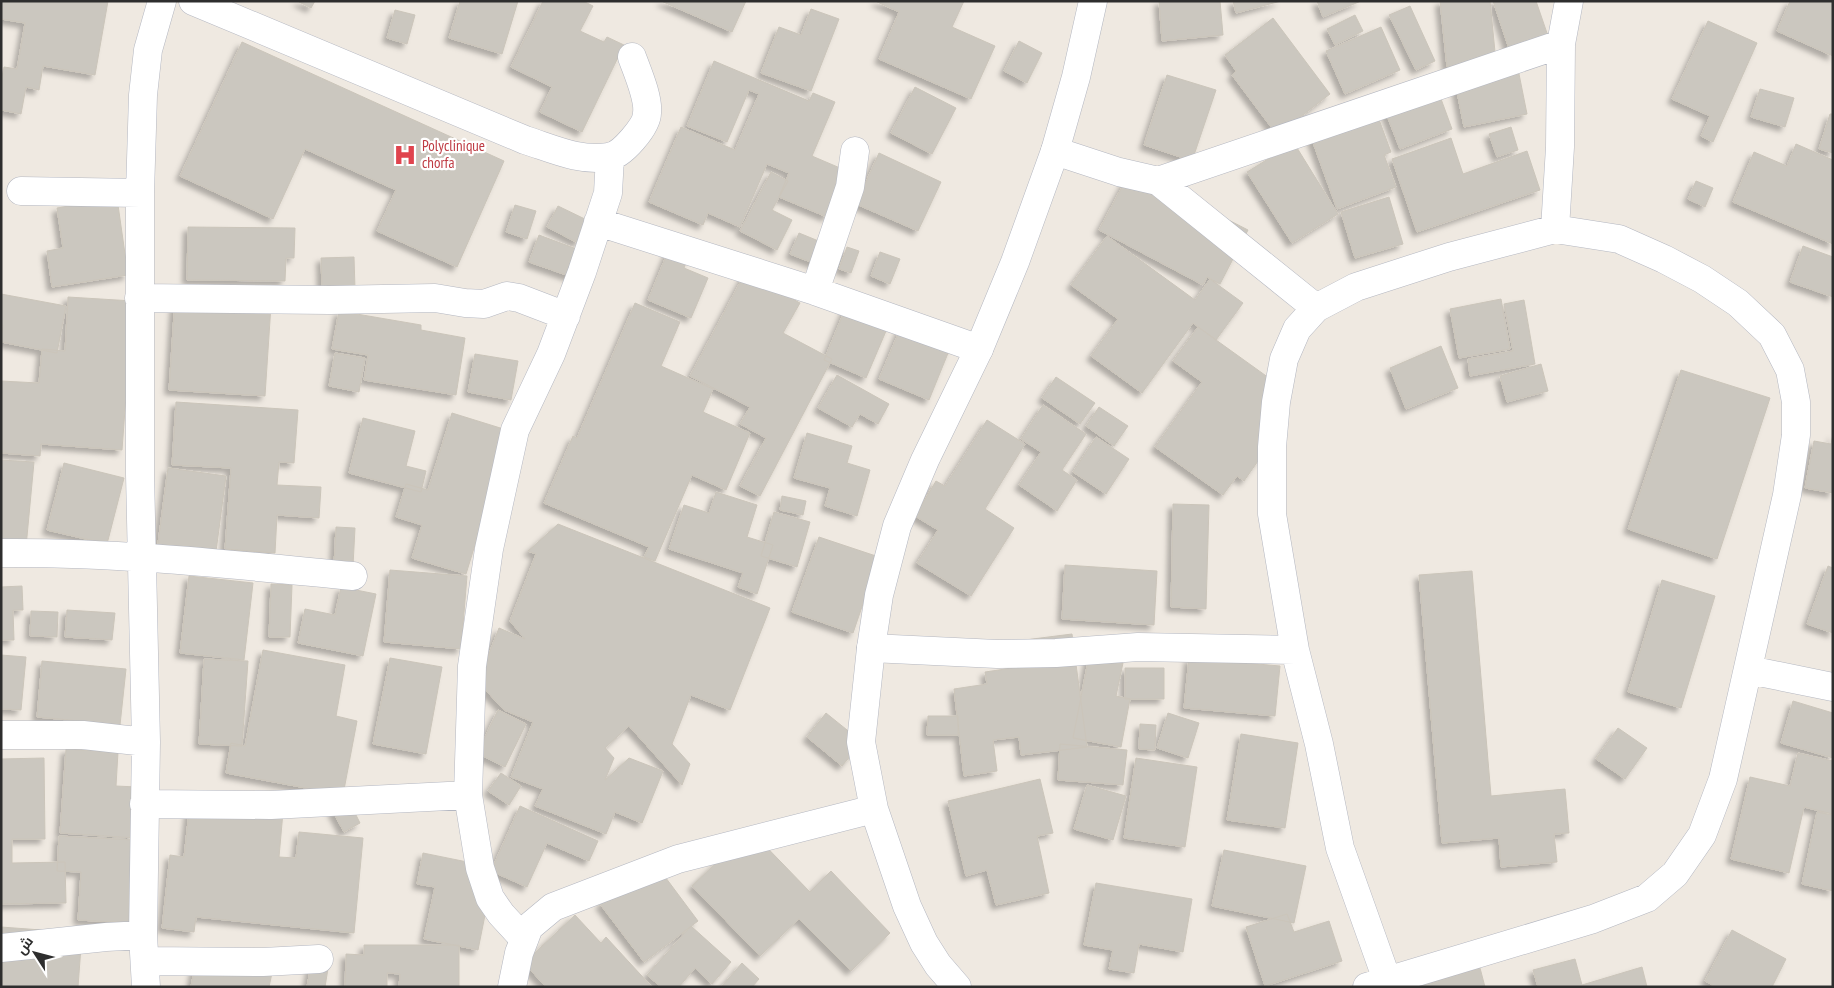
<svg xmlns="http://www.w3.org/2000/svg" width="1834" height="988" font-family="'PT Sans Narrow',Cairo,sans-serif">
  <style>
    .building { fill: #cbc7bf; stroke: #cbc5ba; filter: url(#shadow) }
    .lines { fill: none; stroke-linecap: round; stroke-linejoin: round }
    .street-casing { stroke: #b4b7c1; stroke-width: 29 }
    .secondary-casing { stroke: #b4b7c1; stroke-width: 29 }
    .street { stroke: #fff; stroke-width: 28 }
    .secondary { stroke: #fff; stroke-width: 28 }
    .labels { text-anchor: middle; stroke-width: 4.5; stroke-linejoin: round; paint-order: stroke }
    .health-label { font-size: 15px; fill: #be3a42; stroke: #fff; text-anchor: start }
  </style>
  <defs>
    <filter id="shadow"><feDropShadow dx="-4.5" dy="4.5" stdDeviation="2.5" flood-color="#0004"/></filter>
  </defs>
  <rect width="100%" height="100%" fill="#efe9e1"/>
  <path class="building" d="M1 1H108L95 75 43 66 39 90 26 87 21 114 1 110V83L4 67 17 69 25 23 1 19Z
    M297 1H315L311 8Z
    M460 1H518L502 54 449 38Z
    M543 1H583L593 6 580 31 604 42 607 37 624 45 582 132 540 112 552 87 511 67Z
    M661 1H746L732 32Z
    M875 1H964L952 27 995 46 971 99 879 59 899 12Z
    M1159 1H1220L1223 35 1162 41Z
    M1233 1H1281L1236 13Z
    M1317 1H1361L1323 17Z
    M1440 1H1490L1496 62 1447 67Z
    M1493 1H1536L1548 36 1509 49Z
    M1790 1H1833V56L1777 31Z
    M1410 6 1435 61 1416 70 1389 15Z
    M811 9 839 19 811 91 761 73 779 27 801 35Z
    M395 10 415 15 407 44 387 38Z
    M1355 15 1363 31 1335 45 1327 29Z
    M1273 18 1330 94 1277 135 1232 75 1236 71 1225 55Z
    M1708 21 1757 43 1713 142 1701 136 1710 116 1672 99Z
    M1381 27 1400 70 1345 94 1326 51Z
    M1019 41 1042 53 1027 83 1004 71Z
    M242 42 504 161 457 267 377 231 396 190 305 149 273 219 180 176Z
    M714 61 809 101 813 93 835 102 812 156 847 171 827 217 779 197 789 173 767 164 740 227 708 213 703 225 649 202 681 127 735 150 759 94 749 90 727 142 687 126Z
    M1518 69 1527 114 1464 127 1455 82Z
    M1167 75 1216 90 1192 161 1144 145Z
    M915 87 956 108 932 154 891 133Z
    M1437 88 1452 129 1400 149 1384 108Z
    M1760 89 1794 98 1785 127 1751 117Z
    M1377 114 1391 152 1384 155 1396 187 1337 209 1311 137Z
    M1830 114H1833V153L1819 149Z
    M1511 127 1518 150 1497 157 1489 134Z
    M1451 138 1463 174 1527 151 1540 190 1417 232 1392 159Z
    M1294 143 1338 214 1292 243 1247 172Z
    M1796 144 1833 160V244L1733 202 1754 152 1787 166Z
    M879 153 941 182 918 231 856 204Z
    M1131 170 1248 230 1220 284 1207 277 1203 285 1099 230Z
    M771 172 788 181 772 210 792 220 777 250 740 231Z
    M1696 181 1713 188 1705 207 1688 199Z
    M1389 197 1403 244 1355 258 1341 212Z
    M117 198 128 275 52 287 47 251 63 248 57 208Z
    M515 205 536 211 527 239 506 232Z
    M558 206 589 221 578 243 547 227Z
    M188 227 295 228 294 258H286L285 281 187 280Z
    M799 233 826 244 818 265 790 254Z
    M539 235 582 251 572 277 529 262Z
    M1107 236 1195 300 1210 279 1243 303 1216 340 1193 323 1142 393 1091 356 1118 319 1071 285Z
    M672 242 691 251 684 268 708 278 691 318 648 300Z
    M1803 246 1833 257V297L1790 282Z
    M847 247 859 251 851 273 839 269Z
    M880 252 900 259 890 284 871 276Z
    M354 257 355 289 322 290 321 258Z
    M751 262 778 291 800 303 783 333 832 359 760 496 740 486 766 438 740 424 750 407 690 376Z
    M1 294 66 306 57 353 1 342 3 325 1 324Z
    M68 297 133 301 122 450 41 444 40 456 1 453V381L39 383 42 349 65 351Z
    M175 299 271 305 265 396 169 390Z
    M1501 299 1510 349 1459 358 1450 309Z
    M1524 300 1535 364 1470 376 1468 359 1513 351 1504 304Z
    M635 303 680 322 661 366 713 389 703 412 750 433 726 490 692 475 655 561 644 557 649 547 544 503 573 436 577 438Z
    M846 307 889 324 866 378 824 360Z
    M339 311 421 325V330L465 338 456 395 364 380 368 355 332 349Z
    M901 327 957 331 929 400 879 379Z
    M1198 327 1276 383 1262 403 1286 421 1244 481 1237 476 1223 495 1155 447 1202 382 1173 361Z
    M1441 346 1458 388 1406 409 1390 368Z
    M335 353 365 358 359 392 329 386Z
    M475 354 518 361 511 400 468 392Z
    M1541 364 1548 391 1507 402 1500 376Z
    M1681 370 1770 398 1717 559 1628 529Z
    M837 375 889 404 878 424 860 414 852 427 818 408Z
    M1056 377 1095 403 1080 424 1042 398Z
    M176 402 298 410 294 463 279 462 277 485 321 487 319 518 277 515 275 553 225 549 231 468 172 465Z
    M1043 405 1086 434 1062 470 1077 480 1057 511 1019 485 1041 452 1021 439Z
    M1099 407 1128 426 1114 446 1086 426Z
    M452 413 510 431 466 574 412 558 422 525 396 517 406 484 428 490Z
    M363 418 415 431 406 466 426 471 421 492 349 473Z
    M987 420 1025 444 985 509 1014 528 971 596 917 563 938 530 915 516 936 481 945 486Z
    M807 433 852 446 847 463 870 470 857 516 825 506 830 488 794 478Z
    M1833 434V493L1805 488 1814 441 1831 444Z
    M1096 437 1129 459 1106 494 1073 472Z
    M1 460 34 462 26 547 1 545Z
    M64 463 124 478 107 544 47 530Z
    M168 468 226 476 215 559 157 551Z
    M716 492 757 505 747 537 773 545 757 594 738 587 743 573 669 549 684 505 709 513Z
    M782 496 806 501 803 515 780 510Z
    M1173 504 1209 505 1206 609 1171 607Z
    M774 512 810 522 797 567 761 556Z
    M558 524 770 608 730 710 691 695 672 744 690 764 682 785 629 726 605 748 614 758 605 780 629 758 663 771 642 823 615 812 606 834 535 806 543 789 511 777 533 722 504 710 478 682 499 628 525 639 510 621 536 554 528 551Z
    M336 527 355 528 353 566 334 565Z
    M819 537 879 557 853 633 792 612Z
    M1065 565 1157 571 1154 625 1062 619Z
    M1828 566 1833 568V633L1807 624Z
    M390 570 467 576 461 649 384 642Z
    M1472 571 1491 796 1565 789 1569 833 1554 834 1557 862 1501 867 1499 838 1442 843 1419 575Z
    M189 576 253 583 244 660 180 653Z
    M1662 580 1715 596 1681 708 1628 692Z
    M271 584 292 585 290 637H269Z
    M22 586 23 610H13L14 640H1V587Z
    M341 587 376 594 363 656 298 643 305 609 335 615Z
    M67 610 115 613 112 640 65 637Z
    M31 611 58 612 57 637 30 636Z
    M1072 634 1087 747 1021 755 1019 737 993 740 997 771 964 776 954 689 987 684 985 672 1012 668 1009 642Z
    M263 650 345 665 336 716 357 721 343 795 226 773 231 743 245 746Z
    M1 655 26 657 21 710 1 709Z
    M1089 656 1123 663 1116 696 1130 699 1121 747 1073 738Z
    M390 658 442 667 426 754 373 744Z
    M1189 658 1280 666 1275 716 1184 708Z
    M204 659 248 661 242 746 199 744Z
    M42 661 126 669 120 725 37 717Z
    M1125 668H1164V699H1125Z
    M1793 701 1833 713V758L1781 743Z
    M498 710 526 724 505 767 477 753Z
    M826 713 862 742 842 766 807 737Z
    M1168 713 1199 723 1188 758 1157 748Z
    M928 716H958V735H927Z
    M1140 724 1156 725 1155 750 1139 749Z
    M1618 728 1647 748 1625 779 1596 759Z
    M1241 734 1298 743 1285 828 1227 820Z
    M1060 744 1127 750 1123 785 1058 780Z
    M66 749 118 752 116 786 137 787 134 838 60 833Z
    M1798 753 1833 761 1832 814 1804 807 1789 873 1731 859 1750 777 1790 786Z
    M44 758 45 839H12V863L65 862 66 903 1 904V759Z
    M1136 758 1197 767 1185 847 1124 838Z
    M501 773 521 786 509 805 488 791Z
    M1040 779 1053 833 1037 836 1049 893 996 905 987 870 966 876 948 801Z
    M1087 785 1126 796 1113 840 1074 829Z
    M349 801 360 823 344 832 332 810Z
    M190 803 283 812 279 857 296 858 299 832 363 838 354 933 196 917 194 932 162 928 170 855 184 857Z
    M520 806 598 841 589 861 547 843 527 887 491 871Z
    M1817 812 1833 815V891L1802 884Z
    M750 830 810 892 831 871 890 933 851 971 799 919 760 956 692 886Z
    M59 836 136 840 131 923 78 920 81 872 57 871Z
    M1224 850 1306 866 1294 923 1212 906Z
    M423 853 482 865 490 890 478 950 424 939 435 887 417 884Z
    M654 862 698 921 644 962 600 904Z
    M1096 883 1192 899 1183 952 1139 944 1134 973 1109 969 1113 950 1084 945Z
    M1287 914 1294 932 1329 921 1342 961 1265 986 1246 927Z
    M575 915 601 943 606 937 652 987H546L524 963Z
    M691 926 731 962 712 984 695 968 679 987H661L647 975Z
    M1 927 82 933 78 987H1Z
    M1732 930 1786 959 1772 987H1716L1705 981Z
    M364 945H459V987H399L400 974 387 973V987H345L346 954 364 955Z
    M313 953 330 956 325 987H307Z
    M196 959 272 973 269 987H191Z
    M1575 959 1582 985 1642 967 1647 987H1538L1533 970Z
    M742 963 759 979 752 987H721Z
    M1480 968 1485 987H1414Z"/>
  <g class="lines">
    <defs>
      <path id="street" d="M193 1 525 140C551 148 580 162 608 157 617 156 627 146 633 139 639 132 647 122 647 113 649 98 637 71 632 57
        M1055 151 1119 172 1158 181 1561 44
        M1158 181 1316 308
        M21 191 140 193
        M598 222 815 291 979 349
        M815 291 850 187 855 151
        M139 298 330 300 435 298 465 303 484 304 507 296 519 298 566 316
        M1 553C119 552 236 565 353 576
        M871 648 997 654 1056 653 1138 647 1295 650
        M1749 670 1833 687
        M1 735H83L146 742
        M144 804 271 805 468 795
        M524 939 501 914 490 898 480 868 468 795 472 666 489 549 515 430 551 354 582 272 608 193 610 157
        M1 948 106 937 143 935
        M146 961 263 962 319 959
        M1387 980 1340 848 1319 744 1295 650 1272 514V447L1276 402 1284 359 1297 329 1316 308 1356 287 1449 257 1555 229 1560 147 1561 44 1569 1
        M146 987 143 935 146 742 140 474V193L143 95 148 50 162 1
        M1367 987 1593 919 1647 898 1675 874 1702 835 1723 779 1787 495 1796 435V402L1790 370 1772 335 1738 303 1702 279 1664 259 1619 239 1555 229"/>
      <path id="secondary" d="M512 987 519 953 529 927 553 907 678 859 874 809
        M957 987 938 965 924 943 907 906 874 809 861 742 871 648 879 595 897 526 925 460 979 349 1015 262 1055 151 1076 77 1093 1"/>
    </defs>
    <use href="#street" class="street-casing"/>
    <use href="#secondary" class="secondary-casing"/>
    <use href="#street" class="street"/>
    <use href="#secondary" class="secondary"/>
  </g>
  <defs>
    <symbol id="hospital-bare" viewBox="-9 -9 18 18"><path d="M-5-5h3v3.5h4V-5h3V5h-3V1.5h-4V5h-3Z" fill="#e0444e" stroke="#fff" stroke-width="2.5" paint-order="stroke"/></symbol>
  </defs>
  <g fill-rule="evenodd">
    <use href="#hospital-bare" x="389" y="139" width="32" height="32"/>
  </g>
  <g class="labels">
    <g class="health-label">
      <text x="422" y="151">Polyclinique<tspan x="422" dy="17">chorfa</tspan></text>
    </g>
  </g>
  <rect width="1834" height="988" fill="none" stroke="#2e2e2e" stroke-width="5"/>
  <g transform="translate(35 953) rotate(306)" stroke="#ffffff" stroke-width="4" paint-order="stroke">
  <path d="M0-4L9 19L0 12L-9 19Z" fill="#2e2e2e"/>
  <text y="-8" font-size="14" font-weight="bold" text-anchor="middle" fill="#2e2e2e">ش</text>
  </g>
</svg>
